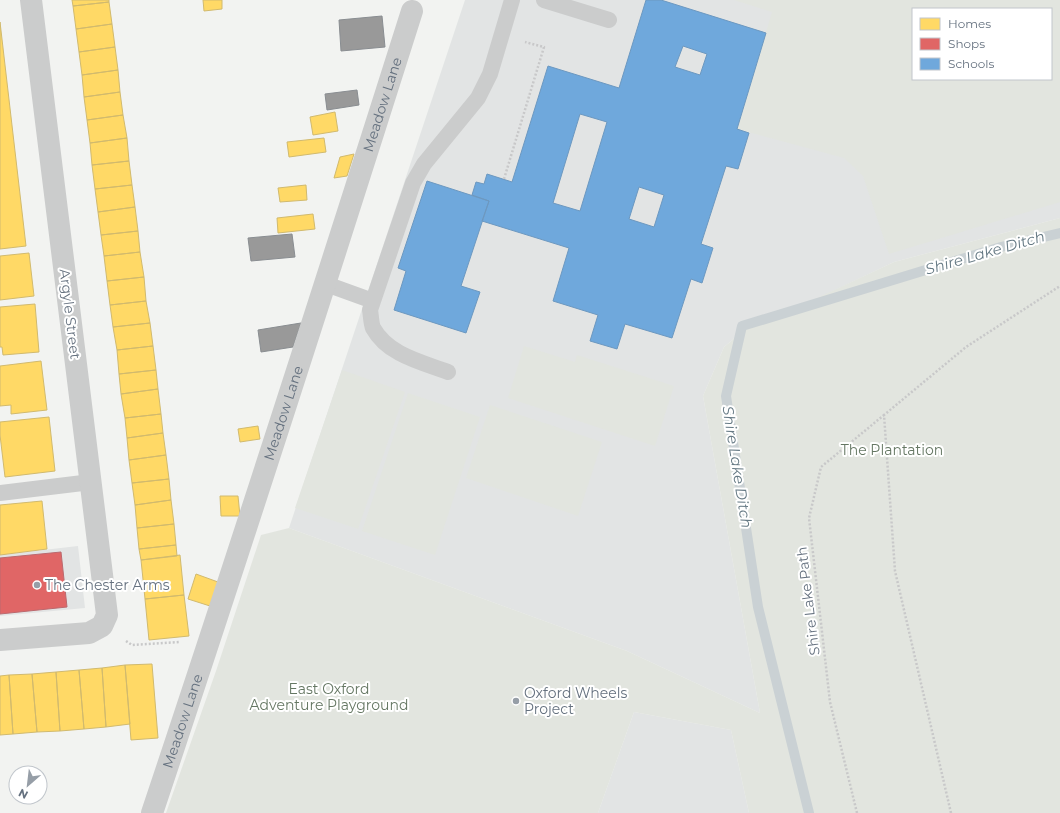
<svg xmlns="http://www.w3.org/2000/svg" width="1060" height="813" font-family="Montserrat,sans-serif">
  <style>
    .built { fill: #e2e4e4; fill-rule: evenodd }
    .green { fill: #e2e5df; fill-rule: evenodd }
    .homes { fill: #ffd966; stroke: #d1ba6e }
    .shops { fill: #e06666; stroke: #bb696e }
    .schools { fill: #6fa8dc; stroke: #6c98c0; fill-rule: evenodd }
    .industry { fill: #999; stroke: #898d91 }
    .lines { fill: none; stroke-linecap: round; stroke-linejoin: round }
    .stream { stroke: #cad1d4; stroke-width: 10 }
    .path { stroke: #c8c8c9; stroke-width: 2.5; stroke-dasharray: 2 2; stroke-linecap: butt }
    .lane { stroke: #cbcccc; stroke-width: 16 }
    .street { stroke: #cbcccc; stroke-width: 22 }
    .poi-dot { fill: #969ea7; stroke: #fff; stroke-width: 1.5 }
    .labels { text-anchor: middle; stroke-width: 4; stroke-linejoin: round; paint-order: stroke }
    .street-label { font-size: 14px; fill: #65717f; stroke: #fff }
    .park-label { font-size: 14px; fill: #657763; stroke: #fff }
    .poi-label { font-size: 14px; fill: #65717f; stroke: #fff; text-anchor: start }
    .water-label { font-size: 15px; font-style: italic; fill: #657984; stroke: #fff }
  </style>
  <rect width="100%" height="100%" fill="#f2f3f1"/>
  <path class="built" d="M465 0H1060V218L894 262 736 337 724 347 703 396 760 713 627 651 289 528ZM913 9H1051V79H913Z
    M78 546 85 608 0 616V555Z
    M634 712 731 730 749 813H598Z"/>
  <path class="green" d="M734 0H1060V202L889 254 863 176 844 158 737 129 772 12ZM913 9H1051V79H913Z
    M1060 218V813H749L731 730 634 712 598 813H166L216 671 261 535 289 528 627 651 760 713 703 396 724 347 736 337 744 333 745 328 770 320 894 262Z
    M524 346 575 362 577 355 674 386 655 446 508 398Z
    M342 370 405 392 358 529 295 508Z
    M408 393 480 417 435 555 362 531Z
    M490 405 602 442 578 516 466 478Z"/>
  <path class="homes" d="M72 0H109V2L73 6Z
    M203 0H222V9L204 11Z
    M109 2 112 24 76 29 73 6Z
    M0 22 26 246 0 249Z
    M112 24 115 47 79 52 76 29Z
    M115 47 118 70 82 75 79 52Z
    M118 70 120 92 84 97 82 75Z
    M120 92 123 115 87 120 84 97Z
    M335 112 338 131 313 135 310 117Z
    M123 115 127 138 90 143 87 120Z
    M127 138 129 161 92 165 90 143Z
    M324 138 326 152 289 157 287 142Z
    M354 154 347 176 334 178 340 157Z
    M129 161 132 185 95 189 92 165Z
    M132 185 135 207 98 212 95 189Z
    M306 185 307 200 280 202 278 188Z
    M135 207 138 231 101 235 98 212Z
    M313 214 315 229 278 233 277 218Z
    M138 231 140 252 104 256 101 235Z
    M140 252 144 277 107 281 104 256Z
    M29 253 34 296 0 300V256Z
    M144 277 146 301 110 305 107 281Z
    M146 301 150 323 113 327 110 305Z
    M35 304 39 352 3 355 2 347H0V307Z
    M150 323 153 346 117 350 113 327Z
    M153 346 156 370 119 374 117 350Z
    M41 361 47 410 11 414V405L0 406V366Z
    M156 370 158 389 121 394 119 374Z
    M158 389 161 414 125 418 121 394Z
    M161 414 163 433 127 438 125 418Z
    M49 417 55 471 5 477 0 435V422Z
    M258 426 260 439 240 442 238 429Z
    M163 433 166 455 129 460 127 438Z
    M166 455 169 479 132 483 129 460Z
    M169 479 171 500 135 505 132 483Z
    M220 496H238L240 516H221Z
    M171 500 174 524 137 528 135 505Z
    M42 501 47 549 0 555V505Z
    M174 524 176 545 139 549 137 528Z
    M176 545 177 556 141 560 139 549Z
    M180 555 184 595 145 599 141 560Z
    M196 574 218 582 210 606 188 599Z
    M184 595 189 636 149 640 145 599Z
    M152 664 158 738 131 740 125 665Z
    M125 665 130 724 106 727 102 668Z
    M102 668 106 727 84 729 79 670Z
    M79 670 84 729 60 731 56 672Z
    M56 672 60 731 37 732 32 674Z
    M32 674 37 732 13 734 9 675Z
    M9 675 13 734 0 735V676Z"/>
  <path class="shops" d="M61 552 67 607 0 614V558Z"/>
  <path class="schools" d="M646 0H661L766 33 737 129 749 133 738 169 726 166 701 244 713 248 702 283 691 279 672 338 625 324 617 349 590 341 598 315 553 301 569 248 482 221 489 201 472 195 476 182 484 184 487 174 512 182 548 66 619 88ZM683 46 707 54 700 75 675 67ZM580 114 607 122 580 211 553 203ZM639 187 664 195 654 227 629 219Z
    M427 181 489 201 461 286 480 292 466 333 394 310 406 271 398 268Z"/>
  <path class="industry" d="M382 16 385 47 341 51 339 20Z
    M357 90 359 105 327 110 325 94Z
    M292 234 295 257 251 261 248 238Z
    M301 323 293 347 261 352 258 330Z"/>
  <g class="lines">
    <path class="stream" d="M809 813 758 607 726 396 742 326 1001 247 1060 233"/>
    <path class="path" d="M504 179 544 47 525 42
      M126 641 132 645 180 642
      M857 813 830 702 809 518 821 467 884 415
      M951 813 895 571 884 415 966 347 1060 286"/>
    <path class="lane" d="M544 0 609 20
      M326 284 373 301
      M448 372C421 362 388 355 373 328 371 323 371 315 370 310L413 183 424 164 478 98 490 74 512 0
      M0 493 91 482"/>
    <g class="street">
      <path d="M0 640 89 633 102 626 107 615 31 0"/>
      <path id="s1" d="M152 813C241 547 327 279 412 11"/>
    </g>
  </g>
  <g class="poi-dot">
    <circle cx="37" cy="585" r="4"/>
    <circle cx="516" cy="701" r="4"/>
  </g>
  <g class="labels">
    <g class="street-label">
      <text dy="5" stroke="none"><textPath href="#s1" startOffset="745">Meadow Lane</textPath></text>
      <text transform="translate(70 314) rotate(83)" y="5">Argyle Street</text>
      <text dy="5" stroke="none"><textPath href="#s1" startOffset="421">Meadow Lane</textPath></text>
      <text transform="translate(808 601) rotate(-97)" y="5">Shire Lake Path</text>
      <text dy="5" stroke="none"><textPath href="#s1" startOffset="97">Meadow Lane</textPath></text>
    </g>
    <g class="park-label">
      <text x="892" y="455">The Plantation</text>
      <text x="329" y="694">East Oxford<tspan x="329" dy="16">Adventure Playground</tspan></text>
    </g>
    <g class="poi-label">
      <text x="45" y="590">The Chester Arms</text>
      <text x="524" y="698">Oxford Wheels<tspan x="524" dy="16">Project</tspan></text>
    </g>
    <g class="water-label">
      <text transform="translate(985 253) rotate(-16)" y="5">Shire Lake Ditch</text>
      <text transform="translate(737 467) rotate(81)" y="5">Shire Lake Ditch</text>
    </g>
  </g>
  <rect x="912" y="8" width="140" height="72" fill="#ffffff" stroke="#c1c6cc"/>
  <rect x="920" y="18" width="20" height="12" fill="#ffd966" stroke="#c1c6cc"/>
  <text x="948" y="28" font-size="12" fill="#65717f">Homes</text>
  <rect x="920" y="38" width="20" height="12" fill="#e06666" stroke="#c1c6cc"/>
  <text x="948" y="48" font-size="12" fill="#65717f">Shops</text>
  <rect x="920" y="58" width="20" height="12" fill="#6fa8dc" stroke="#c1c6cc"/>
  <text x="948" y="68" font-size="12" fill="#65717f">Schools</text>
  <g transform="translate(28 785) rotate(208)"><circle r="19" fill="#ffffff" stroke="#c1c6cc"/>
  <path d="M0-3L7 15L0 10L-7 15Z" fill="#969ea7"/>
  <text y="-6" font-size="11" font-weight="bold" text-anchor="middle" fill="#65717f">N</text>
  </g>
</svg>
